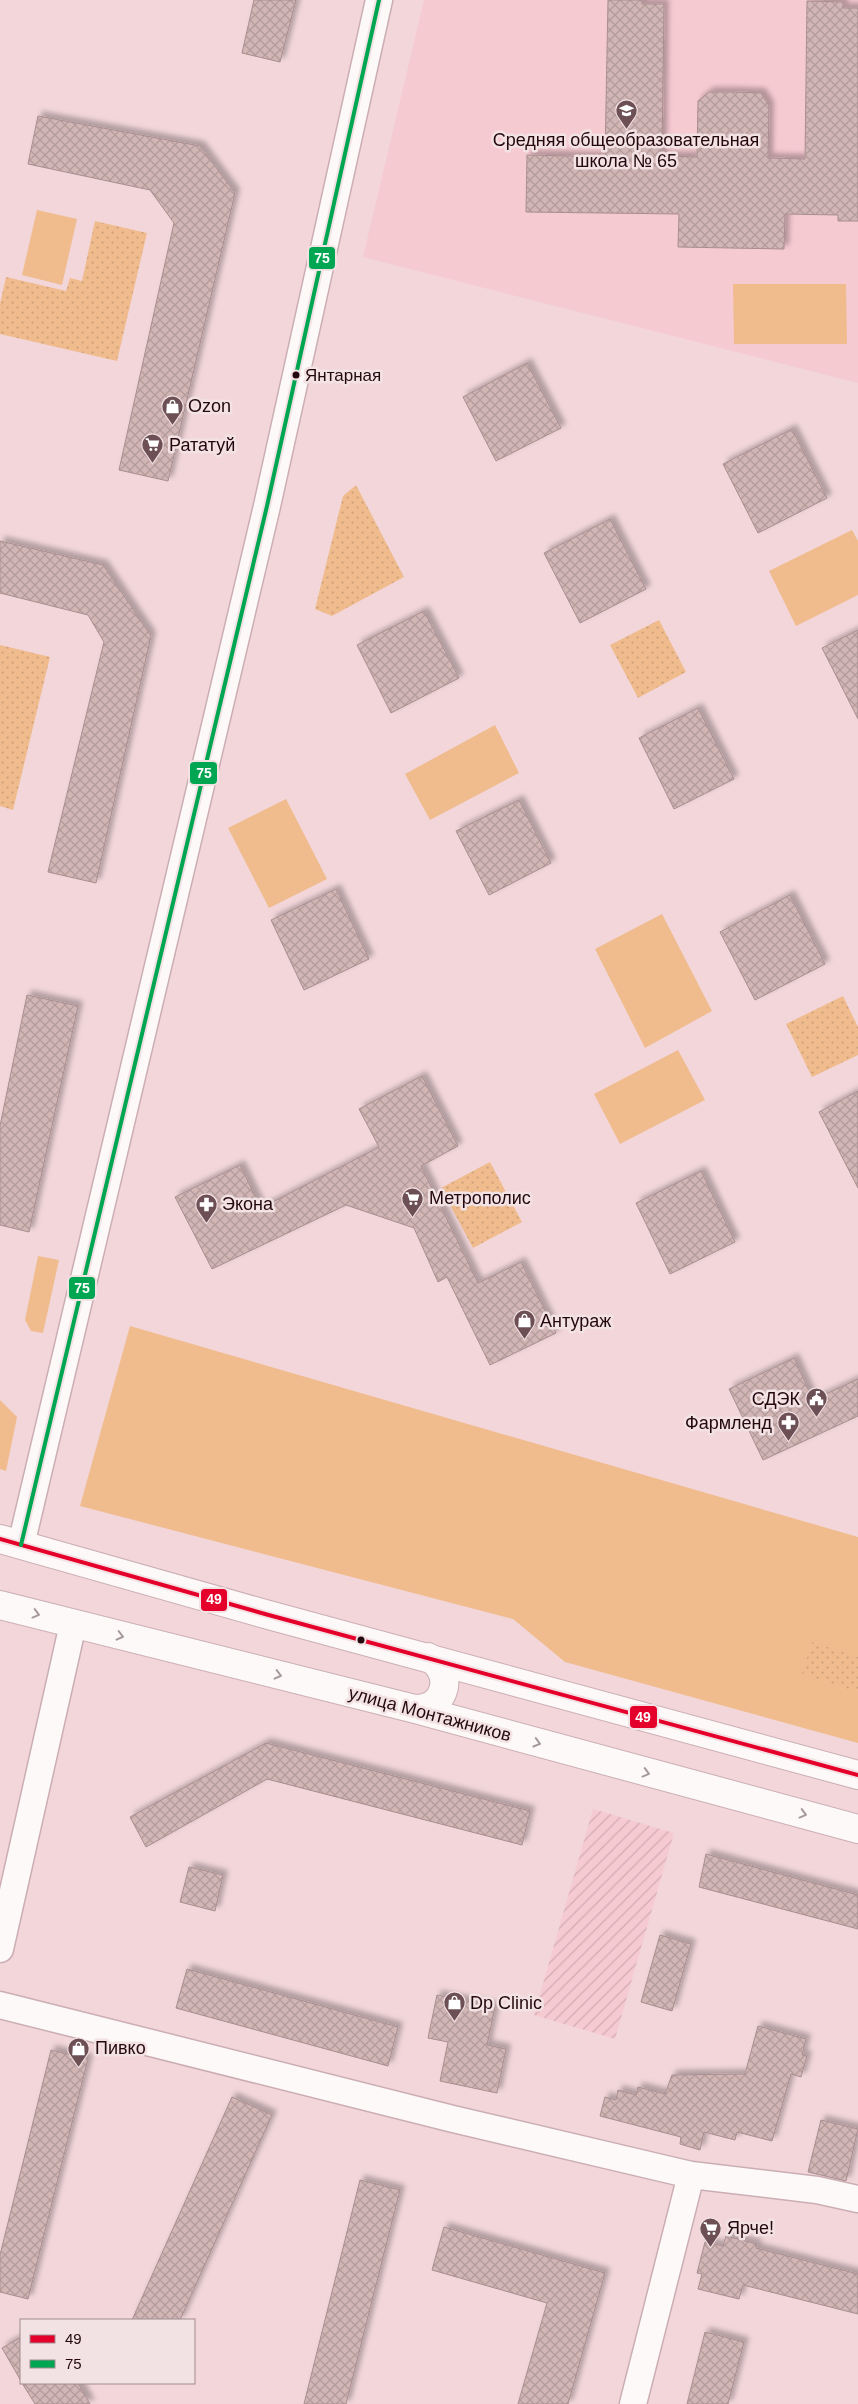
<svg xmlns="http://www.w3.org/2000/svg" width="858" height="2404" font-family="Arial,sans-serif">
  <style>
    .built { fill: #f6cad1 }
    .industrial { fill: url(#industrial-furrows) }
    .grass { fill: #f0bc8e }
    .park { fill: url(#park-dots) }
    .building { fill: url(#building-cross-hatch); stroke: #a98e8f; filter: url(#shadow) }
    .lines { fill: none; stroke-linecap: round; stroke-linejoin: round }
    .minor-casing { stroke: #caaeb3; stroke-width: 29 }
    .major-casing { stroke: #caaeb3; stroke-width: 30 }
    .minor { stroke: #fdf9f9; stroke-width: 26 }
    .major { stroke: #fdf9f9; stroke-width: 28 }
    .bus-1-casing { stroke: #f3e2e4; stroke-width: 8 }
    .bus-2-casing { stroke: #f3e2e4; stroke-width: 8 }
    .bus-1 { stroke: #e4002b; stroke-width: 4 }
    .bus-2 { stroke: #00a651; stroke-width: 4 }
    .oneway { stroke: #a6999b }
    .bus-dot { fill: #24080f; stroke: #f3e2e4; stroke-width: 2 }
    .labels { text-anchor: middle; stroke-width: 5; stroke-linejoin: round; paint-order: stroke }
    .bus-label { font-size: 17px; fill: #24080f; stroke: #f3e2e4; text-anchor: start }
    .poi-label { font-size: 18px; fill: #24080f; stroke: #f3e2e4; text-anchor: start }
    .street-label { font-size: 18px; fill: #24080f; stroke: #f3e2e4 }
    .line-badge { stroke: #f3e2e4; stroke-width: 2 }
    .badge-label { font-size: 14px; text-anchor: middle; font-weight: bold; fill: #fff }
  </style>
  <defs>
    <pattern id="industrial-furrows" width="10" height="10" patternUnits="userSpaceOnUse" patternTransform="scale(1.25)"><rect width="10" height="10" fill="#f6cad1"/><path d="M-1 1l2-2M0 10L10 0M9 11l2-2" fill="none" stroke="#d3acb2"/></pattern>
    <pattern id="park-dots" width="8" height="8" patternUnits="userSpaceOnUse" patternTransform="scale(1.25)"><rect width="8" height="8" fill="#f0bc8e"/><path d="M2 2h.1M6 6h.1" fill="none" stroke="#cea079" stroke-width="1.8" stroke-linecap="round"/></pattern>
    <pattern id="building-cross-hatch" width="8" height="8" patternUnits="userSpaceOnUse" patternTransform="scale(1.25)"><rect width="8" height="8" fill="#d2b6b6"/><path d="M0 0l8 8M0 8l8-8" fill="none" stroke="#b49b9b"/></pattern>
    <filter id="shadow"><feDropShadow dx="4.5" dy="-4.5" stdDeviation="2.5" flood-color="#0004"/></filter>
  </defs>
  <rect width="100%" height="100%" fill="#f2d6da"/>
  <path class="built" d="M424 0H858V383L363 257Z"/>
  <path class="industrial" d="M593 1809 674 1833 615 2039 534 2015Z"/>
  <path class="grass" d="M37 210 77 219 62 285 22 275Z
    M733 284H846L847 344H734Z
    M852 530 858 541V595L796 626 769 571Z
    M495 725 519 773 430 820 405 774Z
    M286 799 327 879 269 908 228 828Z
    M662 914 712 1011 645 1048 595 949Z
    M678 1050 705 1100 620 1144 594 1094Z
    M38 1256 59 1260 43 1333 31 1331 25 1320Z
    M130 1326 858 1537V1743L565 1662 513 1619 80 1506Z
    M0 1400 17 1417 6 1471 0 1469Z"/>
  <path class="park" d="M95 221 147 233 117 361 0 334V304L6 277 66 291 70 278 82 281Z
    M356 485 404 577 332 616 315 609 343 496Z
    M659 620 686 672 638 698 610 645Z
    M0 645 50 657 13 810 0 806Z
    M843 996 858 1027V1055L812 1077 786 1024Z
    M490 1162 522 1222 473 1248 441 1188Z
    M812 1642 858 1657V1692L802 1674Z"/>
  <path class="building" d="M254 0H296L280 62 242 53Z
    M608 0H642V4H664L662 156 697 157 698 101 709 92H735L761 93 769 106 768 158 805 159 807 1 843 2V8H858V221H838V215L785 214 784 249 678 247 679 214 526 212 527 155 605 157Z
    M38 116 200 146 235 193 168 481 119 470 174 223 150 190 28 164Z
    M527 363 561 428 496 461 463 397Z
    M792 429 827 498 758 533 723 464Z
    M610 519 646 589 580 623 544 553Z
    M0 541 103 565 151 636 96 883 48 872 104 642 88 615 0 593Z
    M424 611 459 678 391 713 357 645Z
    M858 630V719L822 648Z
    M698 708 734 779 674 809 639 738Z
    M519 800 551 863 489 895 456 831Z
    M336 889 369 959 304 990 271 920Z
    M790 895 825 964 755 1000 720 932Z
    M27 995 78 1006 29 1232 0 1225V1126Z
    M422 1076 458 1146 421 1166 478 1283 521 1262 556 1333 490 1365 447 1277 438 1282 414 1228 346 1205 212 1269 175 1197 240 1165 261 1208 379 1147 359 1109Z
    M858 1091V1188L819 1112Z
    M701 1171 735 1242 670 1274 636 1203Z
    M794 1358 813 1400 858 1379V1416L763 1460 729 1389Z
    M266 1743 530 1811 522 1845 267 1779 146 1847 130 1817Z
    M706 1854 858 1895V1929L699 1887Z
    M189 1867 223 1875 215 1911 180 1902Z
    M660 1935 691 1944 672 2011 641 2002Z
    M187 1969 398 2027 388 2066 176 2008Z
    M437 1995 495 2007 487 2045 506 2049 497 2093 440 2081 448 2042 428 2038Z
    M758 2026 806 2039 802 2055 807 2056 801 2077 791 2074 772 2141 737 2132 735 2140 704 2132 700 2150 680 2144 681 2137 600 2116 605 2097 616 2100 618 2090 636 2095 638 2087 665 2094 672 2075 745 2074Z
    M51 2050 88 2059 28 2299 0 2292V2255Z
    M232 2097 272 2115 180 2320H132Z
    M821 2120 858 2129 846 2181 808 2172Z
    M360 2180 400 2190 346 2404H304Z
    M444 2227 605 2273 568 2404H518L547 2303 432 2270Z
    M726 2236 757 2244 756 2248 858 2274V2314L743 2285 739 2299 698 2289 702 2274 697 2273 705 2242 723 2246Z
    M705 2332 744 2342 728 2404H687Z
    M21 2337V2381L2 2348Z
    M22 2383H78L90 2404H35Z"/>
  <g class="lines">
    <defs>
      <path id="minor" d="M21 1545 267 506 379 0
        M0 1949 73 1624
        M0 2005 453 2119 691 2175 817 2190 858 2199
        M633 2404 691 2175"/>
      <path id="major" d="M0 1539 265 1614 858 1775
        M0 1605 415 1709 858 1829
        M415 1709C447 1709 455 1672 428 1657"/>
    </defs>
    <use href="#minor" class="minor-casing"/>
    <use href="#major" class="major-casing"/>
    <use href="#minor" class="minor"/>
    <use href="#major" class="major"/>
    <defs>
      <path id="bus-1" d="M0 1539 265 1614 858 1775"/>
      <path id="bus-2" d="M21 1545 267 506 379 0"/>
    </defs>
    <use href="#bus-1" class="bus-1-casing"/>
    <use href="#bus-2" class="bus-2-casing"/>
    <use href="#bus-1" class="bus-1"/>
    <use href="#bus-2" class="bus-2"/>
  </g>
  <defs><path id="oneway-chevron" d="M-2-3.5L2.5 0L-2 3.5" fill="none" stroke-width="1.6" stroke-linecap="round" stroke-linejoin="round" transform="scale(1.25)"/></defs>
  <g class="oneway">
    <use href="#oneway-chevron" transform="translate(36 1614) rotate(15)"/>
    <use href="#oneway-chevron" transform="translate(120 1636) rotate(14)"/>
    <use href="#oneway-chevron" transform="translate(278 1675) rotate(14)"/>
    <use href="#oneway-chevron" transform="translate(537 1743) rotate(16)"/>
    <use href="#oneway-chevron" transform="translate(646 1773) rotate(15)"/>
    <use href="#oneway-chevron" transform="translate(803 1814) rotate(15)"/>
  </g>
  <defs>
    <symbol id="school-pin" viewBox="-11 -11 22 30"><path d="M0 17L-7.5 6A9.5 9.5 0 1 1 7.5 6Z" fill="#6c5056" stroke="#f3e2e4"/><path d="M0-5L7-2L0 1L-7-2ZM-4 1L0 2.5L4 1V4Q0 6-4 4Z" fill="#fff"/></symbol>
    <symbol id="shop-pin" viewBox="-11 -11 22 30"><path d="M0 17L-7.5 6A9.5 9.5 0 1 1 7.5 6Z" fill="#6c5056" stroke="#f3e2e4"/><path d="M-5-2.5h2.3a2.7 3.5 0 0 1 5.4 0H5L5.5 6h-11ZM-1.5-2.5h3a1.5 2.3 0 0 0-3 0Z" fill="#fff"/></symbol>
    <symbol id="supermarket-pin" viewBox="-11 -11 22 30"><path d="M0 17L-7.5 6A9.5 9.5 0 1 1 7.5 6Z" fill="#6c5056" stroke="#f3e2e4"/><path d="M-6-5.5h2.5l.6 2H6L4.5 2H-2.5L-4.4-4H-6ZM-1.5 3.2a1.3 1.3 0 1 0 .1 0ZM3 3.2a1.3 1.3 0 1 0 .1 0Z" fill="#fff"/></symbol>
    <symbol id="pharmacy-pin" viewBox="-11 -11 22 30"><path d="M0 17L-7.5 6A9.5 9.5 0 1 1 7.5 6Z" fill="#6c5056" stroke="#f3e2e4"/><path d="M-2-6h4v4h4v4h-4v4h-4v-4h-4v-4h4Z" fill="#fff"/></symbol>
    <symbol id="civic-pin" viewBox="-11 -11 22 30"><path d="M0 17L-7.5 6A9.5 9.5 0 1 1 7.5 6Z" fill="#6c5056" stroke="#f3e2e4"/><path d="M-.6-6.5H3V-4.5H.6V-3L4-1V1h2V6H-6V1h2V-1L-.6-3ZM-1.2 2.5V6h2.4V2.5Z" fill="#fff"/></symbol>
  </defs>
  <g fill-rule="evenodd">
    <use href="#school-pin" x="614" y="98" width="25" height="34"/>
    <use href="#shop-pin" x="160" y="394" width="25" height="34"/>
    <use href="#supermarket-pin" x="140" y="432" width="25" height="34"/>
    <use href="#supermarket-pin" x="400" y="1186" width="25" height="34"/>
    <use href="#pharmacy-pin" x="194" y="1192" width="25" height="34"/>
    <use href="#shop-pin" x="512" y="1308" width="25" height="34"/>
    <use href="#civic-pin" x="804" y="1386" width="25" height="34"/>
    <use href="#pharmacy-pin" x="776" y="1410" width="25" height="34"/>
    <use href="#shop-pin" x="442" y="1990" width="25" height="34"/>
    <use href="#shop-pin" x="66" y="2036" width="25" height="34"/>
    <use href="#supermarket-pin" x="698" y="2216" width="25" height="34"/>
  </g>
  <g class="bus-dot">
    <circle cx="296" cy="375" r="4.5"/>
    <circle cx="361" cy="1640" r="4.5"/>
  </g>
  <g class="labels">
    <g class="bus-label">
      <text x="305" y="381">Янтарная</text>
    </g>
    <g class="poi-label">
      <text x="626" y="146" text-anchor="middle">Средняя общеобразовательная<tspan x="626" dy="21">школа № 65</tspan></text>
      <text x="188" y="412">Ozon</text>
      <text x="169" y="451">Рататуй</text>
      <text x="429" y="1204">Метрополис</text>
      <text x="222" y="1210">Экона</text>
      <text x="540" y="1327">Антураж</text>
      <text x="800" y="1405" text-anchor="end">СДЭК</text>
      <text x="772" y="1429" text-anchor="end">Фармленд</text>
      <text x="470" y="2009">Dp Clinic</text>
      <text x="95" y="2054">Пивко</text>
      <text x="727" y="2234">Ярче!</text>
    </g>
    <g class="street-label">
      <text transform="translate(430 1714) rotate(15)" y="6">улица Монтажников</text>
    </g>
  </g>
  <g class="line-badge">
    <rect x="308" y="246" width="28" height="24" rx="5" fill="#00a651"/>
    <rect x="189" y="761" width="29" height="24" rx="5" fill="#00a651"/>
    <rect x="68" y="1276" width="28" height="24" rx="5" fill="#00a651"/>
    <rect x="200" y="1588" width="28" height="24" rx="5" fill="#e4002b"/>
    <rect x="629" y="1705" width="29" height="24" rx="5" fill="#e4002b"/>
  </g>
  <g class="badge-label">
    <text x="322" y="263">75</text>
    <text x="204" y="778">75</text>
    <text x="82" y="1293">75</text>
    <text x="214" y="1604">49</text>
    <text x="643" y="1722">49</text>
  </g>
  <rect x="20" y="2319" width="175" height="65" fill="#f3e2e4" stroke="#a08b8f"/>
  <rect x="30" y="2335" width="25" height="8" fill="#e4002b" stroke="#a08b8f"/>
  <text x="65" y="2344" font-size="15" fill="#24080f">49</text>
  <rect x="30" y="2360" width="25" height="8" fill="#00a651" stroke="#a08b8f"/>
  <text x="65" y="2369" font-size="15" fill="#24080f">75</text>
</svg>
